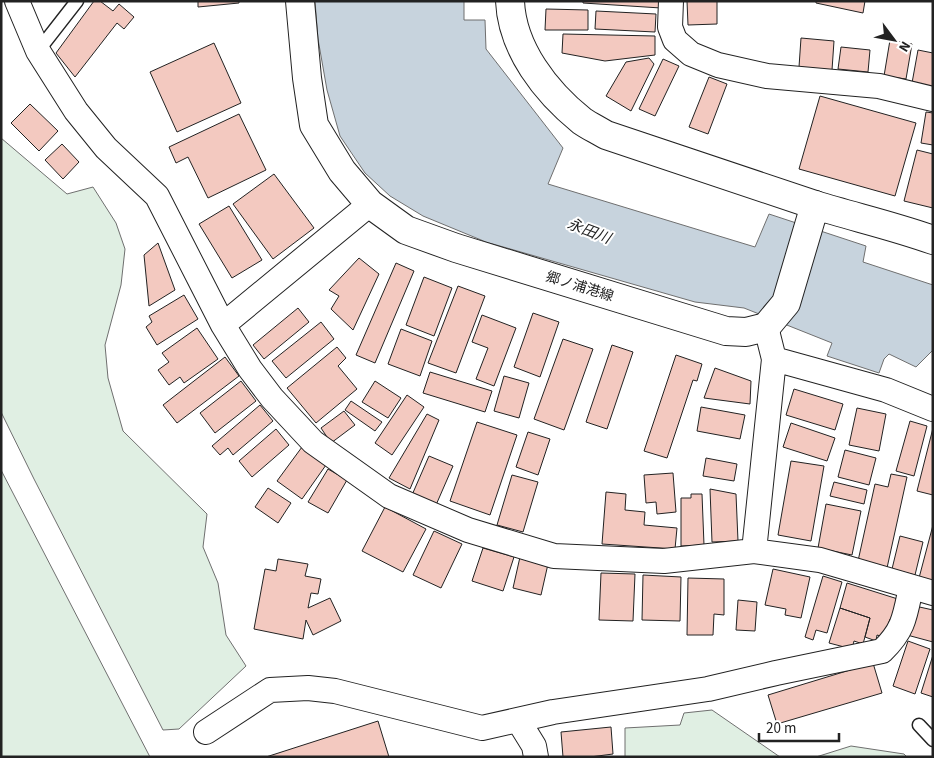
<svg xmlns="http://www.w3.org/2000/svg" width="934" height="758" font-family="'Source Sans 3','Noto Sans JP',sans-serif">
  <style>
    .green { fill: #e0efe3; stroke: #6f6f6f }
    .water { fill: #c7d3dd; stroke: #6f6f6f }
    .building { fill: #f3c9c0; stroke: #222 }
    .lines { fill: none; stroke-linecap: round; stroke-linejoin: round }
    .lane-casing { stroke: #222; stroke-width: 15 }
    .street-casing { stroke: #222; stroke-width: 26 }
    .secondary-casing { stroke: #222; stroke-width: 30 }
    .primary-casing { stroke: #222; stroke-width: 30 }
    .lane { stroke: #fff; stroke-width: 12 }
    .street { stroke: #fff; stroke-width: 24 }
    .secondary { stroke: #fff; stroke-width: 28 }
    .primary { stroke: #fff; stroke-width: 28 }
    .labels { text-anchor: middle; stroke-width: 4; stroke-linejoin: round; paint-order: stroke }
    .street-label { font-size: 14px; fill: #222; stroke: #fff }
    .water-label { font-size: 15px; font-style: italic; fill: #222; stroke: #fff }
  </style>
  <rect width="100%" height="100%" fill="#fff"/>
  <path class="green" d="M1 138 67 194 93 187 116 223 125 249 121 285 105 345 108 378 123 431 207 514 203 547 218 583 226 635 246 666 179 729 163 730 34 479 1 412Z
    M1 470 150 757H1Z
    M712 710 780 757H625V728L680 725 684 713Z
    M851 746 904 754 907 757H816Z"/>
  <path class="water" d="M315 1H464V20H485L486 49 563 148 548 184 755 247 769 214 866 246 863 262 933 285V350L916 367 889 354 884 359 879 373 827 356 832 343 744 308 695 302 486 242 423 216 390 196 365 173 340 136 327 90 318 39Z"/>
  <path class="building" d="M94 1H100L113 11 119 4 134 17 124 29 117 23 75 77 56 53Z
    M198 1H239V3L198 7Z
    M583 1H662L661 8 583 3Z
    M687 1H717V24L688 25Z
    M816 1H865L863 13 816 3Z
    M546 9 588 10V30H545Z
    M596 11 656 14 655 32 595 29Z
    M563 34 655 36V55L605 61 562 53Z
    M801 38 834 41 832 70 799 67Z
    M890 40 912 44 906 79 884 76Z
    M214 43 241 103 177 132 150 72Z
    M841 47 870 50 868 72 838 69Z
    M918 50 933 53V87L912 83Z
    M649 58 654 64 631 111 606 96 626 62Z
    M663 59 679 66 655 116 639 109Z
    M709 77 727 84 708 134 689 127Z
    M820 96 916 123 895 196 799 169Z
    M30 104 58 131 39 151 11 123Z
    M926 112 933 113V145L921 143Z
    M239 114 266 170 208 198 188 157 176 163 169 147Z
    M62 144 79 162 63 179 45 160Z
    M917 150 933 154V208L904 201Z
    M274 174 314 228 273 259 233 204Z
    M229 206 262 260 232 278 199 224Z
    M158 243 175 290 149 306 144 255Z
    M359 258 379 274 353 330 331 309 339 296 329 290Z
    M396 263 414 271 375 363 356 355Z
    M424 277 452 288 434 336 406 325Z
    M458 286 485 296 456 373 428 363Z
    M184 295 198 319 157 345 146 327 152 322 149 316Z
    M298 308 309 322 264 359 253 345Z
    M533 313 559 322 540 377 514 367Z
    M482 315 516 328 494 386 476 379 488 348 472 342Z
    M321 322 334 339 286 378 272 361Z
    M197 328 218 359 184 383 180 377 169 385 158 370 169 362 162 353Z
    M401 329 432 341 420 376 388 364Z
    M563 339 593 349 564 430 534 419Z
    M612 345 633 352 607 429 586 422Z
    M337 347 346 358 338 366 357 389 316 423 287 388Z
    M676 355 702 364 697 381 693 380 667 458 644 451Z
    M225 357 239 376 177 423 163 405Z
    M715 368 751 381 750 404 704 398Z
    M430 372 492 391 485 412 423 393Z
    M504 376 529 383 519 418 494 411Z
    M241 381 256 401 215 433 200 413Z
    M375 381 401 398 388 418 362 402Z
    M794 389 843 404 835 430 786 415Z
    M407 395 424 407 392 455 375 443Z
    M351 401 382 422 375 431 345 410Z
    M260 405 273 421 233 455 228 448 220 455 212 446Z
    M701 407 745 415 740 439 697 431Z
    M857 408 886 414 879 451 849 445Z
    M344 411 355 425 331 443 321 428Z
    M427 414 439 420 410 489 389 478Z
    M910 421 927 426 914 476 896 471Z
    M477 422 517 435 490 515 450 501Z
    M791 423 835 438 827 461 783 447Z
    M933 428V495L917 491Z
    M276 429 289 445 252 477 239 461Z
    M528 432 550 439 538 475 516 467Z
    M302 447 326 465 302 499 277 481Z
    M845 450 876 458 869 485 838 477Z
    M429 456 453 466 436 505 412 495Z
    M706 458 737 464 734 481 703 476Z
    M791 461 824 466 811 541 778 535Z
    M328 469 347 480 328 513 308 502Z
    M673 473 676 512 657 514 656 502 646 503 644 475Z
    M891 474 907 477 887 568 858 561 875 484 888 487Z
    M512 475 538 482 523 532 497 525Z
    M834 482 867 490 864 504 830 496Z
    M268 488 291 503 278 523 255 507Z
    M710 489 736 494 738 541 712 542Z
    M606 492 626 494 625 510 645 512 644 525 677 528 675 549 602 544Z
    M691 494H702L704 545 681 546V498H691Z
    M826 504 861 511 852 555 818 548Z
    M385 507 426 529 403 572 362 551Z
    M933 525V581L919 578Z
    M434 531 462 544 441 588 413 575Z
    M900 536 923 542 915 575 892 569Z
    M483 548 514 557 503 591 472 581Z
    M520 557 548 564 541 595 513 588Z
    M278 559 308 564 305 576 321 579 318 594 311 593 308 608 330 598 341 621 313 635 306 620 303 639 254 629 265 569 276 571Z
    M773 569 810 577 801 618 785 615 786 609 765 605Z
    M601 573 635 574 633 621 599 620Z
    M643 575 681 577 680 621 642 620Z
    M823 576 842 582 827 633 816 630 813 640 805 637Z
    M688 578 724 579V615L714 614 713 635H687Z
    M847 583 901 600 895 620 890 619 884 637 877 635 876 641 865 637 870 618 840 608Z
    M738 600 757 602 755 631 736 630Z
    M915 606 933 610V642L907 635Z
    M840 608 870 618 863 644 854 641 852 649 829 643Z
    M908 641 930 649 915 694 893 686Z
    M933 655V697L921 693Z
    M873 663 882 693 777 724 768 695Z
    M378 721 389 757H266Z
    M611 727 613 754 590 757H563L561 732Z"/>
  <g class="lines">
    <defs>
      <path id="lane" d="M38 51 77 1
        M919 725 933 740"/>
      <path id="street" d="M17 1 38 51 76 111 106 148 157 196 223 325 250 369 272 398 313 442 389 496 468 530 554 556 664 561 754 551 820 560 933 593
        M671 1 670 27 675 40 691 54 718 65 767 76 879 86 933 99
        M223 325 370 204
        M774 359 886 390 933 409
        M754 551 774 359 766 327
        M518 720 534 746 536 757
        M206 732 270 690 308 688 335 691 482 728 553 712 708 689 776 673 882 651C904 630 905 616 911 587"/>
      <path id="secondary" d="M510 1C512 49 546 92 582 121 589 126 598 130 606 135L815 205"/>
      <path id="primary" d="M300 1 307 78 314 125 342 171 370 204 406 230 456 248 726 331 746 332 766 327 786 303 815 205C854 217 894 226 933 240"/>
    </defs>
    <use href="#lane" class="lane-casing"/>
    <use href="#street" class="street-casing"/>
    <use href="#secondary" class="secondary-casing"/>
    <use href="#primary" class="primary-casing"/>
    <use href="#lane" class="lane"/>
    <use href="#street" class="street"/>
    <use href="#secondary" class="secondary"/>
    <use href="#primary" class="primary"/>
  </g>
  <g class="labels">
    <g class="street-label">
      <text transform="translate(580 286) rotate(17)" y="5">郷ノ浦港線</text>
    </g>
    <g class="water-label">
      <text transform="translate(589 231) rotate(21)" y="5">永田川</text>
    </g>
  </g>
  <rect width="934" height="758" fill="none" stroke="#222222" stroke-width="5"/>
  <g transform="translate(894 40) rotate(122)" stroke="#ffffff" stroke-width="4" paint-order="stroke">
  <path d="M0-4L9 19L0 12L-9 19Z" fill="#222222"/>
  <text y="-8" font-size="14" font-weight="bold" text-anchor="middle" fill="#222222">N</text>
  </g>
  <path d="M759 733v8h80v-8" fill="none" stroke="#222222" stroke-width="2.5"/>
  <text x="766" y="733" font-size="15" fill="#222222" stroke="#ffffff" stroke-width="4" paint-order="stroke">20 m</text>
</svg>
